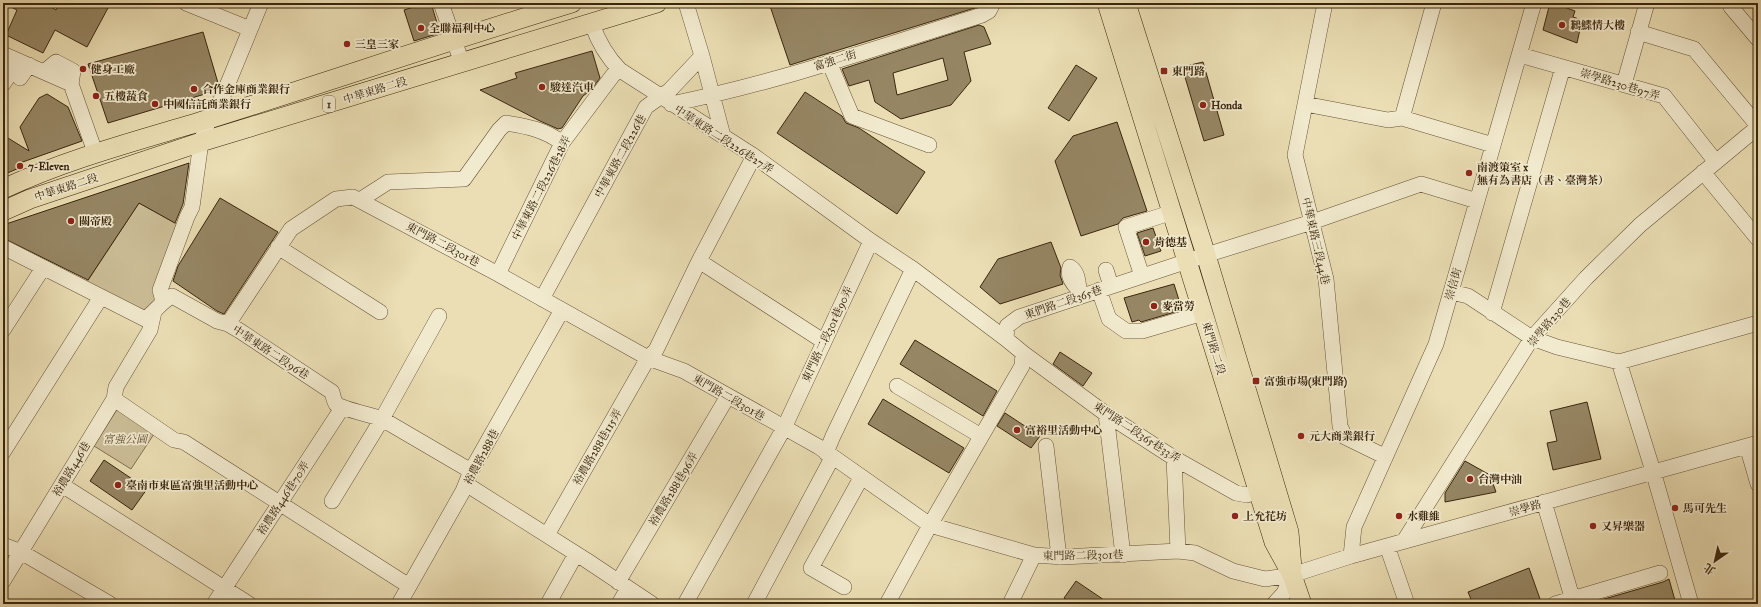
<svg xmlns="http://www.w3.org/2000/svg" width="1761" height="607" font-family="'IM FELL Great Primer','Noto Serif TC',serif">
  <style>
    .green { fill: #cdbf98; stroke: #847252 }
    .building { fill: #968664; stroke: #3a260d; fill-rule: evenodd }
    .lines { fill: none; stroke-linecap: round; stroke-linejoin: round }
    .minor-casing { stroke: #665437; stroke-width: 16 }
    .major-casing { stroke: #3a260d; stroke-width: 20 }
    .minor { stroke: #f2eace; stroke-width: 15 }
    .major { stroke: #ebdeb4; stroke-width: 19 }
    .poi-dot { fill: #8f2418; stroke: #f2eace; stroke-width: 1.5 }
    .labels { text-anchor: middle; stroke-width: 3.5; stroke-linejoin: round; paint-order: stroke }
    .shield { fill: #f2eace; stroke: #716147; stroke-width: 1 }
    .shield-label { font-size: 10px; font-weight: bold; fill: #3a260d }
    .poi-label { font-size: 11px; font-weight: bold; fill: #3a260d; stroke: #f2eace; text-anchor: start }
    .street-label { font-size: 11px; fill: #3a260d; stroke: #f2eace }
    .park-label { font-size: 11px; font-style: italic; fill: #5f4c30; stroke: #f2eace }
  </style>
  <rect width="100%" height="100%" fill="#ebdeb4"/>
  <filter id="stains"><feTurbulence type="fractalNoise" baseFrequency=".005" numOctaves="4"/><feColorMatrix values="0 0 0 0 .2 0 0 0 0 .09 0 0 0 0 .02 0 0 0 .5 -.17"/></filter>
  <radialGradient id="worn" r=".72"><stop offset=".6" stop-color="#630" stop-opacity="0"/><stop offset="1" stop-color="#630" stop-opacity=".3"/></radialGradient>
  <path class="green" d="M139 203 182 227 162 301 145 317 85 285Z
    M118 408 154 434 131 469 94 446Z"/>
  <path class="building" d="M3 3H44L56 10 60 3H99L108 8 87 47 55 30 43 53 6 35 17 10Z
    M426 3H431L440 33 414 41 404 10Z
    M769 3H983L978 7 790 65Z
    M1550 3H1565L1564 7 1575 11 1573 17 1582 20 1577 43 1543 30Z
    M979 25 984 27 991 44 964 52 971 81 951 105 901 119 875 102 869 80 849 86 842 69ZM943 58 948 80 897 95 893 73Z
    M203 32 218 83 215 91 108 123 88 64Z
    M592 51 600 78 591 90 583 96 562 128 558 129 540 121 480 90 517 78 515 73Z
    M1203 62 1224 135 1204 141 1182 67Z
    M1076 65 1097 78 1069 121 1048 108Z
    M805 92 842 116 846 123 859 128 925 172 897 214 777 133Z
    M47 94 68 107 82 141 17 164 19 168 3 175V135L29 151 20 127 39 98Z
    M1117 122 1147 211 1123 218 1118 224 1081 236 1055 161 1073 136Z
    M189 163 183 204 175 223 139 203 88 280 3 238V225Z
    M220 198 278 232 224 314 217 311 173 281 178 266Z
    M1153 228 1161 251 1145 256 1137 233Z
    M1051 242 1061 268 1060 275 1063 284 1000 304 980 287 998 259Z
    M1174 284 1182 310 1141 322 1139 320 1132 322 1124 298Z
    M915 340 997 391 983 416 900 364Z
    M1060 352 1092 373 1083 386 1053 364Z
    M883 399 964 448 949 473 868 424Z
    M1587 402 1601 459 1553 470 1547 443 1557 441 1550 411Z
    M1005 413 1040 436 1031 448 997 426Z
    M104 460 147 489 132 510 90 481Z
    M1465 461 1490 475 1496 492 1445 502V493Z
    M1529 568 1540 599 1525 604H1473L1468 592Z
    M1669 579 1676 604H1587L1663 582Z
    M1076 581 1110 604H1073L1064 598Z"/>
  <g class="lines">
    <defs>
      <path id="minor" d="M186 3 250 29
        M441 3 462 63
        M1325 3 1295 155 1326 279 1340 426 1345 437 1384 456
        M1731 3V7L1758 39
        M592 24C598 41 607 57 620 70L754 156 871 241 913 269 1006 339
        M1638 32 1694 49 1758 126
        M3 54 71 84 95 152
        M1520 55 1664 96 1716 162
        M702 56 723 136
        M829 62 852 116 929 145
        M44 72 56 62 73 71 71 84
        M20 78 29 65
        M3 84 19 61
        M1624 84 1647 3
        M671 104C776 83 879 47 982 15L989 11 993 3
        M1305 104 1388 120 1402 118 1493 145
        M1402 118 1434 3
        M1703 172 1758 239
        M360 200 388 182 464 179 499 130 506 123C526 126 546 130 562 143
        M3 247 145 319C155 312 161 302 172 296L217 321 228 324 240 331 332 392C333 396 334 401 336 404 342 409 372 415 382 419L471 471
        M278 247 380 312
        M699 261 823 341
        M1106 270 1111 286
        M498 274 562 143 613 75 620 70
        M1142 276 1126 227 1173 212
        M1078 289C1072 283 1067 276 1070 267 1080 273 1077 286 1081 296
        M1099 290 1109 319 1126 331H1142L1203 313
        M1451 292 1468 296 1532 338 1557 347 1619 362 1758 323
        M542 299 646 107 670 90 702 56 686 3
        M163 301 160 290 187 217 192 207 201 142 209 119 222 98 261 3
        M1492 313 1563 67
        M228 324 291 229 336 199 353 197 498 274 648 358 684 371 819 447 930 525 1034 555 1063 557 1178 551 1195 553 1233 571 1265 579 1292 575 1351 556 1758 443
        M3 330 43 268
        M1023 353 1106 414 1174 458 1236 493 1247 495 1258 491
        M1619 362 1653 471 1691 604
        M897 386 981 436
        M114 399 174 440 184 442 409 586
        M1106 414 1123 555
        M1046 446 1059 557
        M1747 446 1758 484
        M3 452 101 297
        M826 453 833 436 913 269
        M1174 458 1178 551
        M466 484 586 560 652 604
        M62 485 249 604
        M332 501 382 419 439 316
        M1544 502 1574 604
        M547 535 648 358 656 350 699 261 754 156
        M1404 541 1532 338 1586 278 1640 225 1758 127
        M3 545 21 552 110 604
        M1387 546 1407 604
        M1351 556 1354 527 1436 344 1534 3
        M3 581 114 399 116 387 150 330 154 312
        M618 582 728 396
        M844 587 811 568 861 478
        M214 604 342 408
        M399 604 463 491 471 471 562 310
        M548 604 576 554
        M619 604 628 588
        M685 604 784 428 871 241
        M754 604 832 458
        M887 604 930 525 1022 366 1023 353 1006 339 1007 326 1019 317 1206 255 1312 222 1421 184 1477 201
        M1010 604 1034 555
        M1274 604 1284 593 1292 575
        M1555 604 1660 573"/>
      <path id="major" d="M1107 3 1274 542 1292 575 1302 604
        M1126 3 1206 255 1289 532 1292 568
        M3 189C69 158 140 140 209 119 330 81 450 40 572 3
        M3 211 30 199 201 142 657 3"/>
    </defs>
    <use href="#minor" class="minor-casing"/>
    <use href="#major" class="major-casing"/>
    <use href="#minor" class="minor"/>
    <use href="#major" class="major"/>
  </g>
  <g class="poi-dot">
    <circle cx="1562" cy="25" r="4"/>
    <circle cx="421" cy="28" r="4"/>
    <circle cx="347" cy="44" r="4"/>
    <circle cx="83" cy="69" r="4"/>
    <rect x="1160" y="67" width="8" height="8" rx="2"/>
    <circle cx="542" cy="87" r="4"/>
    <circle cx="194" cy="89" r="4"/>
    <circle cx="96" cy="96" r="4"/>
    <circle cx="155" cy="104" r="4"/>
    <circle cx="1203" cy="105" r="4"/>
    <circle cx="20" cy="166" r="4"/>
    <circle cx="1469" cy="173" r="4"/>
    <circle cx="71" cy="221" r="4"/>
    <circle cx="1146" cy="242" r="4"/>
    <circle cx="1154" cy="306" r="4"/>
    <rect x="1252" y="377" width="8" height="8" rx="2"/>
    <circle cx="1017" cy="430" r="4"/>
    <circle cx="1301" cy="436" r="4"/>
    <circle cx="1470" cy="479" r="4"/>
    <circle cx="118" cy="485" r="4"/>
    <circle cx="1675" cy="508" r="4"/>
    <circle cx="1235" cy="516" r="4"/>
    <circle cx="1399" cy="516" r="4"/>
    <circle cx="1593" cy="526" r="4"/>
  </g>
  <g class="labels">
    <rect class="shield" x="323" y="96" width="12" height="16" rx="3"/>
    <g class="shield-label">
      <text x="329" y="108">1</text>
    </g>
    <g class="poi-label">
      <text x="1570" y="29">鶼鰈情大樓</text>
      <text x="429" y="32">全聯福利中心</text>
      <text x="355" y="48">三皇三家</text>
      <text x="91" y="73">健身工廠</text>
      <text x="1172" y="75">東門路</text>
      <text x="550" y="91">駿達汽車</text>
      <text x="202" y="93">合作金庫商業銀行</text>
      <text x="104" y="100">五樓蔬食</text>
      <text x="163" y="108">中國信託商業銀行</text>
      <text x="1211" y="109">Honda</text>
      <text x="28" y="170">7-Eleven</text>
      <text x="1477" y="171">南渡策室 x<tspan x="1477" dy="13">無有為書店（書、臺灣茶）</tspan></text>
      <text x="79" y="225">關帝殿</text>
      <text x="1154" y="246">肯德基</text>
      <text x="1162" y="310">麥當勞</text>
      <text x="1264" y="385">富強市場(東門路)</text>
      <text x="1025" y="434">富裕里活動中心</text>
      <text x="1309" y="440">元大商業銀行</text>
      <text x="1478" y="483">台灣中油</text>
      <text x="126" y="489">臺南市東區富強里活動中心</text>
      <text x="1683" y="512">馬可先生</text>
      <text x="1243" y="520">上允花坊</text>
      <text x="1407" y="520">水雞維</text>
      <text x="1601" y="530">又昇樂器</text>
    </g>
    <g class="street-label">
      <text transform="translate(835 60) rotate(-17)" y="4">富強二街</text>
      <text transform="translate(1620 84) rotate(17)" y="4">崇學路230巷97弄</text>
      <text transform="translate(375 90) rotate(-17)" y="4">中華東路二段</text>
      <text transform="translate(724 139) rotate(33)" y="4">中華東路二段226巷27弄</text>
      <text transform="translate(620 156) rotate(-61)" y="4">中華東路二段226巷</text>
      <text transform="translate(66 187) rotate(-18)" y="4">中華東路二段</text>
      <text transform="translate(541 188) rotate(-63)" y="4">中華東路二段226巷28弄</text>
      <text transform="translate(1316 241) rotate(77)" y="4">中華東路三段44巷</text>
      <text transform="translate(443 244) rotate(28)" y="4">東門路二段301巷</text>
      <text transform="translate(1453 284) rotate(-74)" y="4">崇信街</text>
      <text transform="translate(1063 302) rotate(-19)" y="4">東們路二段365巷</text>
      <text transform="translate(1549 322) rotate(-50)" y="4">崇學路230巷</text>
      <text transform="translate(827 334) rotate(-65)" y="4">東門路二段301巷90弄</text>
      <text transform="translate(1214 348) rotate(73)" y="4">東門路二段</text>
      <text transform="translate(271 352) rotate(33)" y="4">中華東路二段96巷</text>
      <text transform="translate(729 397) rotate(30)" y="4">東門路二段301巷</text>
      <text transform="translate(1137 432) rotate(33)" y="4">東門路二段365巷33弄</text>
      <text transform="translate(597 447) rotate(-60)" y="4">裕農路288巷115弄</text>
      <text transform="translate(481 457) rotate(-62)" y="4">裕農路288巷</text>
      <text transform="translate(71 469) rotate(-59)" y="4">裕農路446巷</text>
      <text transform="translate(673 489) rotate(-59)" y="4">裕農路288巷96弄</text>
      <text transform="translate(283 498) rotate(-57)" y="4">裕農路446巷70弄</text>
      <text transform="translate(1525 508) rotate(-16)" y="4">崇學路</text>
      <text transform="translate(1083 555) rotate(-1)" y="4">東門路二段301巷</text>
    </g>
    <g class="park-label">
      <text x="125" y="443">富強公園</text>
    </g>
  </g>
  <rect width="1761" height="607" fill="none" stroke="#ebdeb4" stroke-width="16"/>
  <rect x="4" y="4" width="1753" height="599" fill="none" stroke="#3a260d" stroke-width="2"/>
  <rect x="8" y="8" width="1745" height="591" fill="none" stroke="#3a260d"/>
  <g transform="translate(1715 561) rotate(214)" stroke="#f2eace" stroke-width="3" paint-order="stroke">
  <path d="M0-3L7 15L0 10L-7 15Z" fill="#3a260d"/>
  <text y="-6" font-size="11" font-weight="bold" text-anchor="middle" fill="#3a260d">北</text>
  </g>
  <rect width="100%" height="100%" filter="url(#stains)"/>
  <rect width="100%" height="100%" fill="url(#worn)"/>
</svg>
